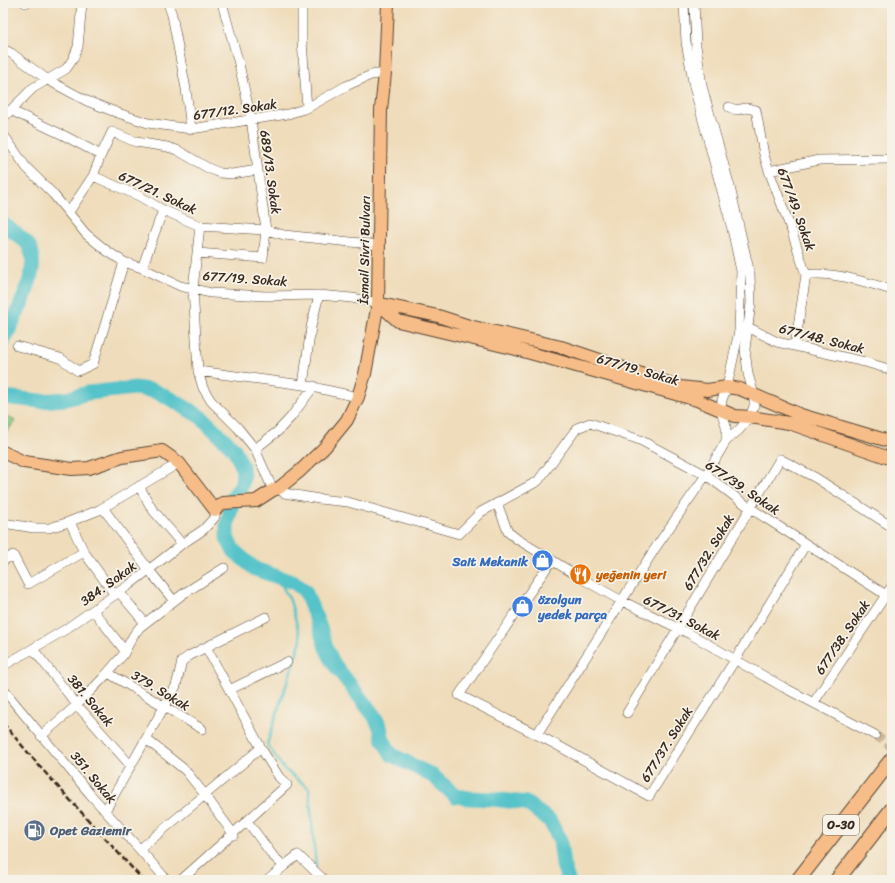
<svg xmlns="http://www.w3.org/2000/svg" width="895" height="883" font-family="Sriracha,sans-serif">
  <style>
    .green { fill: #8aca82; stroke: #627a50 }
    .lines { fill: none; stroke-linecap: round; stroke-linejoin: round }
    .stream { stroke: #54c3c9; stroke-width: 2.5 }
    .river { stroke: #54c3c9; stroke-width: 15 }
    .minor-tunnel { stroke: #cbb89b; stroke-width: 9; stroke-dasharray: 9 4.5; stroke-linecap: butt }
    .minor-casing { stroke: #564535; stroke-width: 10 }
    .major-casing { stroke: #564535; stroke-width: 14 }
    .highway-casing { stroke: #564535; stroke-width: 16 }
    .minor { stroke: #fff; stroke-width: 9 }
    .major { stroke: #f7bd88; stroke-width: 12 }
    .highway { stroke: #f7bd88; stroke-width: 14 }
    .rail { stroke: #3b2a1e; stroke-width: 2.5; stroke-dasharray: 6 3; stroke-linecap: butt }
    .labels { text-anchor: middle; stroke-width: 3.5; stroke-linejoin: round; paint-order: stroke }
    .shield { fill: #f7f3e8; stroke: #73665b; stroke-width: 1 }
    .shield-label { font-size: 12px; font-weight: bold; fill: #3b2a1e }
    .street-label { font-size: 13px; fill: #3b2a1e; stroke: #f7f3e8 }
    .shop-label { font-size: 13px; font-weight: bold; fill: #366cbe; stroke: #f7f3e8; text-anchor: end }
    .food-label { font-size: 13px; font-weight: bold; fill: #c56008; stroke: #f7f3e8; text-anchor: start }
    .service-label { font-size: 13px; font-weight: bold; fill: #4e5e75; stroke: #f7f3e8; text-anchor: start }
  </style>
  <rect width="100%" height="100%" fill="#f7f3e8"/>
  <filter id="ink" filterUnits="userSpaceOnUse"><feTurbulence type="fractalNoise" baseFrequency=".025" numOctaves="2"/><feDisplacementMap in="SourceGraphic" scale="8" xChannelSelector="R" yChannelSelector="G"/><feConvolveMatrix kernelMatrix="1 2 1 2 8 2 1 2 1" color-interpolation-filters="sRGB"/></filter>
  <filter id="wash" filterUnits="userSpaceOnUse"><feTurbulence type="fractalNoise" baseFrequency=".012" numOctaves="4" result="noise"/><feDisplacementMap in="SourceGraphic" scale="16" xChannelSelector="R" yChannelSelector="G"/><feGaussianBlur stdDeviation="0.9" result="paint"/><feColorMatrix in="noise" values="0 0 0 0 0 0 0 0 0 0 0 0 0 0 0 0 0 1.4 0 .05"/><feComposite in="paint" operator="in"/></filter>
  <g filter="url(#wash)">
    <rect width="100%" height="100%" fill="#efdcba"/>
    <path class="green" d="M3 413 15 421 3 437Z"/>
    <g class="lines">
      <path class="stream" d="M277 577 290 600 301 640 267 744 284 769 309 788 316 868"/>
      <path class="river" d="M3 224C10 230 25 239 29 246 43 269 13 320 3 342
        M3 397 40 401 66 399 88 393 135 388 154 391 171 399 201 417 234 449 242 466 243 476 241 486 234 495 227 526V538L234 551 255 569 295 583 305 591 320 628 326 648 334 664 375 717 380 727 383 740 392 755 433 776 456 796 469 798 493 799 526 803 550 821 560 841 563 865 568 880"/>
    </g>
  </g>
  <g filter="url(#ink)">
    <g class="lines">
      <path class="minor-tunnel" d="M875 735 892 747"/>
      <defs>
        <path id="minor" d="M25 3H26
          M168 3 172 15 186 89 191 129
          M302 3V42L307 108
          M684 3 686 42 694 87 732 229 741 271 739 331 727 387 722 400 721 411 726 426V441
          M3 49 11 53 48 80 87 101 118 113 148 123 191 129 288 114 307 108 346 86 371 75 385 73
          M729 107 736 110 746 108 756 110 764 155 769 171 792 232 806 275 795 345
          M10 110 63 135 101 155
          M3 118 33 88 66 69 73 59 78 47 82 3
          M3 134 26 167 53 194 86 234 107 251 124 262 142 268 180 286 211 293 266 296 319 295 352 298 378 303
          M769 171 819 160 892 159
          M93 176 139 196 163 210 200 226 266 230 284 235 379 245
          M69 212 93 176 101 155 112 132 136 142 167 147 177 150 208 168 220 173 232 174 258 170
          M200 226 193 289 198 371 203 388 211 401 238 428 255 449 273 490
          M197 253 263 258 266 230 251 119 239 64 222 3
          M142 268 163 210
          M806 275C829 270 869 283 892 290
          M748 327 777 342 865 362 892 370
          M17 346 60 358 78 371 93 364 124 262
          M198 371 303 385 358 397
          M303 385 311 327 319 295
          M255 449 278 431 291 417 314 386
          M139 486 152 509 182 544
          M279 488 284 493 319 499 348 502 459 534 481 512 538 481 577 428 590 423 640 440 706 475 750 508 886 595
          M497 503 508 532 517 539 586 581 622 601 690 634 783 687 875 735
          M103 508 149 570 174 601
          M70 522 84 552 115 595
          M3 523 34 528H49L66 523 99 510 179 463
          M552 560 459 695 555 744 649 796 735 660 806 544
          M3 561 13 555 28 584 84 552
          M119 592 145 623
          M93 610 125 651
          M206 647 261 748 279 777 287 785 247 821 273 856 284 866 268 880
          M33 649 77 705 131 766
          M3 666 63 631 93 610 129 585 182 544 203 530 215 517V510
          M108 673 202 729
          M3 689 90 794 167 880
          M229 690 287 662
          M814 702 892 586
          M627 713 780 459 816 478 892 527
          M537 734 654 550 706 475 726 441 739 430 750 417 754 406V395L748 374 745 349 751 303 750 274 730 187 702 86 696 46 694 3
          M41 736 77 705 104 677 123 655 133 636 140 627 183 594 224 568
          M146 739 185 770 205 795 234 835
          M105 811 176 686 182 661 189 656 206 647 266 617
          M140 849 261 748
          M284 866 298 855 324 880
          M181 880 247 821"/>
        <path id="major" d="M378 303 398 321 516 349 697 400 735 416 750 417 789 423 892 459
          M381 304 438 316 469 326 561 347 680 387 708 390 727 387 740 389 801 415 892 442
          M3 452 24 462 72 469 89 468 122 457 162 451 179 463 215 510 223 503 256 501 273 490 279 488 300 471 325 447 347 420 358 397 365 374 378 303 381 110 385 73 388 3"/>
        <path id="highway" d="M798 880 892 759
          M837 880 892 809"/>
      </defs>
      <use href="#minor" class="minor-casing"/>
      <use href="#major" class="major-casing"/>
      <use href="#highway" class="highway-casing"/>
      <use href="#minor" class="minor"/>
      <use href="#major" class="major"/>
      <use href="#highway" class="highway"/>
      <path class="rail" d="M3 723 41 768 143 880"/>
    </g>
  </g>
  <defs>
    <symbol id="shop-disc" viewBox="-11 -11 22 22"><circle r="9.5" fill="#3f7fe0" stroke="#f7f3e8"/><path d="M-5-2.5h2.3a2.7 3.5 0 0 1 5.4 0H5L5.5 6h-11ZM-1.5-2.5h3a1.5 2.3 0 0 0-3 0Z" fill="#fff"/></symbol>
    <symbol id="restaurant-disc" viewBox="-11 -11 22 22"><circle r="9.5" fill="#e8710a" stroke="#f7f3e8"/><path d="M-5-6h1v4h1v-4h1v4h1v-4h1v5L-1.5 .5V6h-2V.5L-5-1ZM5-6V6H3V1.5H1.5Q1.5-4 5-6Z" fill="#fff"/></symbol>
    <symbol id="fuel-disc" viewBox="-11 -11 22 22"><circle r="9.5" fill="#5c6f8a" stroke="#f7f3e8"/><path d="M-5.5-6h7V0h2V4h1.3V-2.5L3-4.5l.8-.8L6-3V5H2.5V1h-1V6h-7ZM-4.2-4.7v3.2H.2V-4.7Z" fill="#fff"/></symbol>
  </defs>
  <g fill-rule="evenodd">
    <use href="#shop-disc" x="530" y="548" width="25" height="25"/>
    <use href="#restaurant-disc" x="568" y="562" width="25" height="25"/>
    <use href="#shop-disc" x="510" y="594" width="25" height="25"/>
    <use href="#fuel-disc" x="22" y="818" width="25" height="25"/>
  </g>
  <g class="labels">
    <rect class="shield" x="823" y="815" width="36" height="20" rx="3"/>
    <g class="shield-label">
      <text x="841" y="829">O-30</text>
    </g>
    <g class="street-label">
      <text transform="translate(235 109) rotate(-8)" y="5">677/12. Sokak</text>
      <text transform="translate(271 172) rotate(82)" y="5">689/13. Sokak</text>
      <text transform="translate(158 192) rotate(25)" y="5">677/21. Sokak</text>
      <text transform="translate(797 209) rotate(70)" y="5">677/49. Sokak</text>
      <text transform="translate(364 250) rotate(-89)" y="5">İsmail Sivri Bulvarı</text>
      <text transform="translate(245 278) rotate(4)" y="5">677/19. Sokak</text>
      <text transform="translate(822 338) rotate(14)" y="5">677/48. Sokak</text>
      <text transform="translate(638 369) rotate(16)" y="5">677/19. Sokak</text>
      <text transform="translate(743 487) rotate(34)" y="5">677/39. Sokak</text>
      <text transform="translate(708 552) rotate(-59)" y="5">677/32. Sokak</text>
      <text transform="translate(108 583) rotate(-36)" y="5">384. Sokak</text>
      <text transform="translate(682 617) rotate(27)" y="5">677/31. Sokak</text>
      <text transform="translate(842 637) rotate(-56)" y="5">677/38. Sokak</text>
      <text transform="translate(161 690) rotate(31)" y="5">379. Sokak</text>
      <text transform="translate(91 700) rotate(50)" y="5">381. Sokak</text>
      <text transform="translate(666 744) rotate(-58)" y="5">677/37. Sokak</text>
      <text transform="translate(94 777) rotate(50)" y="5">351. Sokak</text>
    </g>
    <g class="shop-label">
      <text x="528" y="566">Sait Mekanik</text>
      <text x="538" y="604" text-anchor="start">özolgun<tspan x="538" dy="15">yedek parça</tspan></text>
    </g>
    <g class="food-label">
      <text x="596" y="579">yeğenin yeri</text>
    </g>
    <g class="service-label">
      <text x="50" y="835">Opet Gaziemir</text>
    </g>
  </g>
  <rect width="895" height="883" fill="none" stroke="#f7f3e8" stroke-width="16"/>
</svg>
